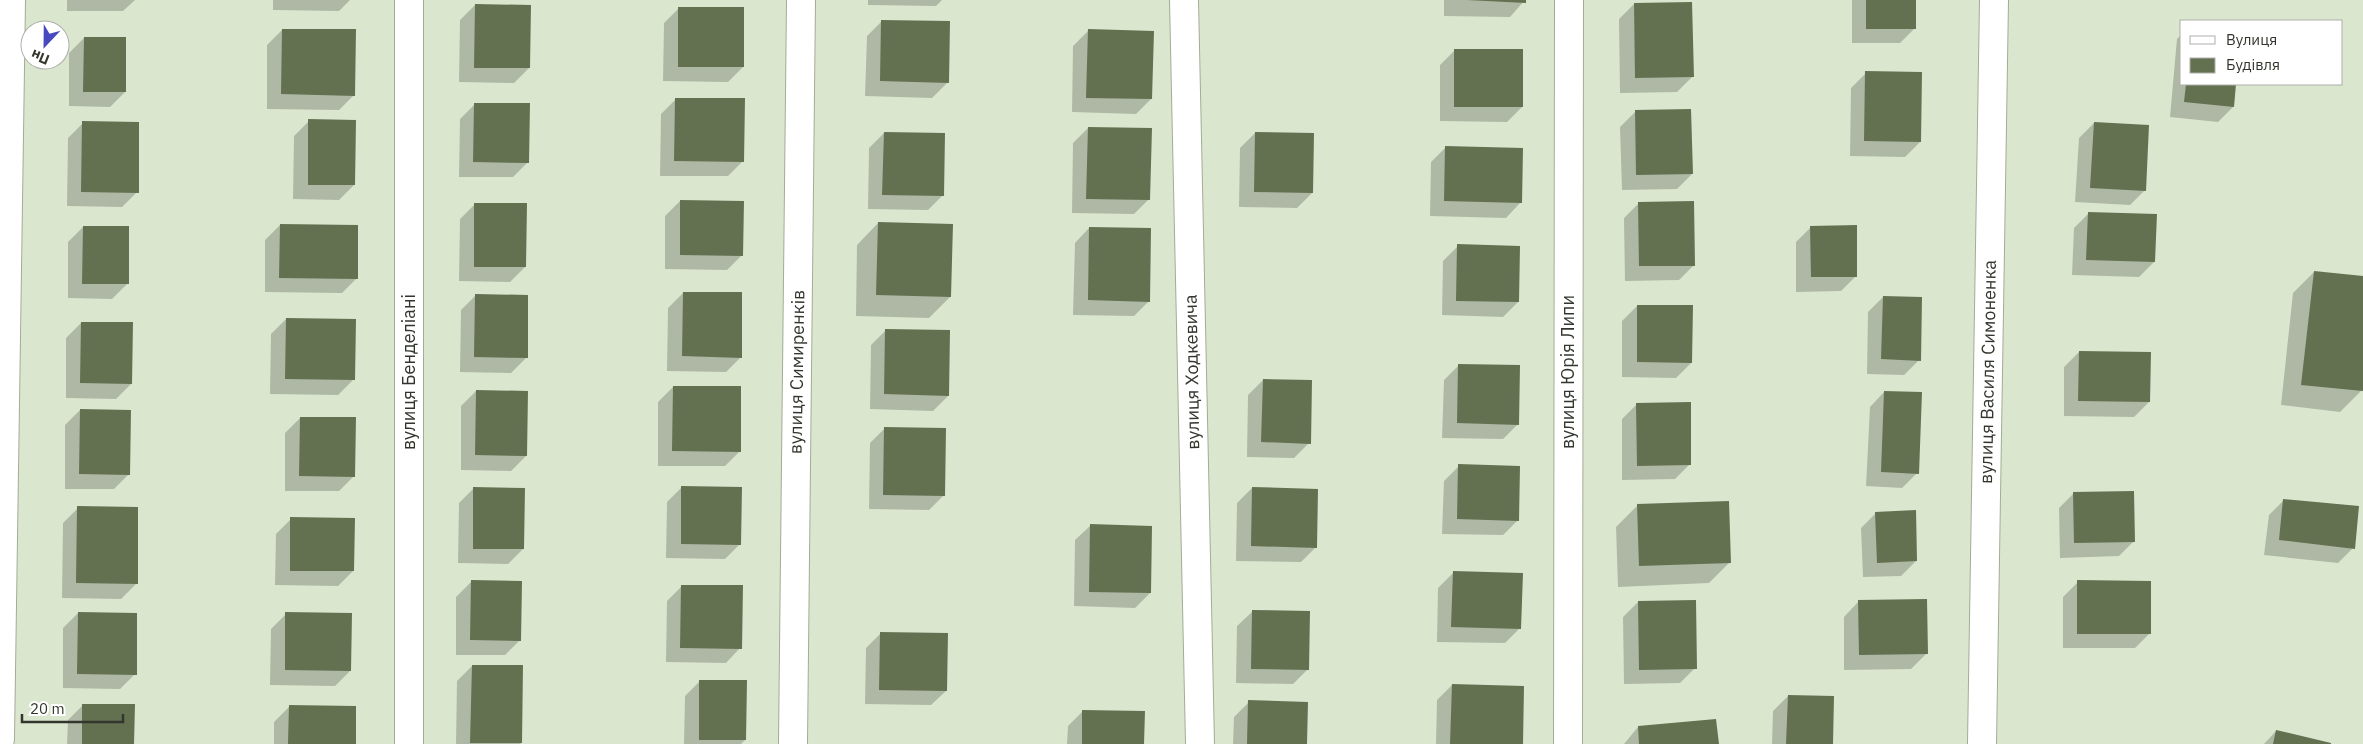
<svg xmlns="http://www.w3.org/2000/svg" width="2363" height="744" font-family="'IBM Plex Sans',sans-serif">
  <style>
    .shadow { fill: #0003 }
    .building { fill: #637150 }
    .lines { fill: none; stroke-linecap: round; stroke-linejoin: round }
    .minor-casing { stroke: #a3ac96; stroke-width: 30 }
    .minor { stroke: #fff; stroke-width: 28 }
    .labels { text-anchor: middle; stroke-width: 5; stroke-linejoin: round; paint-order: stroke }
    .street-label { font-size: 18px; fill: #32362d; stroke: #fff }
  </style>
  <rect width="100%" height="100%" fill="#dbe6cf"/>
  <path class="shadow" d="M67 0H135L123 11H67Z
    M273 0H350L339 11 273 10Z
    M868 0H942L936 6 868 5Z
    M1444 0H1525L1510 17 1444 16Z
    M1852 0H1915V28L1900 43H1852Z
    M1634 4 1692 77 1677 92 1620 93 1619 19Z
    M475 5 529 68 514 83 459 82 460 20Z
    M679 8 743 67 728 82 663 81 664 23Z
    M882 21 947 83 932 98 865 96 867 36Z
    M282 30 354 95 339 110 267 109V45Z
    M1088 31 1151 99 1136 114 1072 112 1073 46Z
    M2182 34V84H2235L2233 107 2218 122 2170 117 2177 39Z
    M84 38 125 92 110 107 69 106V53Z
    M1455 50 1522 107 1507 122 1440 121V65Z
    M1866 73 1920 142 1905 157 1850 156 1851 88Z
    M676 99 743 161 728 176H660L661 114Z
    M475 104 528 162 513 177H459L460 119Z
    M1635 112 1692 174 1677 189 1622 190 1620 127Z
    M309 121 354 185 339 200 293 199 294 136Z
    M83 123 137 192 122 207 67 206 68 138Z
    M2094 123 2145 190 2130 205 2075 202 2079 138Z
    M1088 128 1149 199 1134 214 1072 213 1073 143Z
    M884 133 943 195 928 210 868 209 869 148Z
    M1255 133 1312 193 1297 208 1239 207 1240 148Z
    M1446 147 1520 203 1506 218 1430 216 1431 162Z
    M680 201 742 255 727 270 665 269V216Z
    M1639 203 1694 265 1679 280 1625 281 1624 218Z
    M475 204 525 267 510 282 459 281 460 219Z
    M2089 213 2154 262 2139 277 2072 275 2074 228Z
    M878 223 950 297 929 318 856 316 857 245Z
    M280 225 357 278 342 293 265 292V240Z
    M83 227 127 284 112 299 68 298V242Z
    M1811 227 1856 276 1841 291 1796 292V242Z
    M1089 228 1149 301 1134 316 1073 315 1075 243Z
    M1458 246 1518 302 1503 317 1442 315 1443 261Z
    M2314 272 2363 277 2361 391 2340 412 2281 405 2293 293Z
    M683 293 741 357 726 372 667 371 668 308Z
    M476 295 526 358 511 373 460 372 461 310Z
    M1883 297 1919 360 1904 375 1867 374 1868 312Z
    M1637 306 1691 363 1676 378 1622 377V321Z
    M286 319 353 380 338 395 270 394 271 334Z
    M81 323 131 384 116 399 66 398V338Z
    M886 330 948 396 933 411 870 409 871 345Z
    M2079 352 2149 402 2134 417 2064 416V367Z
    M1459 365 1518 424 1503 439 1442 438 1444 380Z
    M1263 380 1309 443 1294 458 1247 457 1248 395Z
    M673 387 740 451 725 466H658V402Z
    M476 391 526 456 511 471 461 470V406Z
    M1884 392 1917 473 1902 488 1866 486 1870 407Z
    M1637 404 1690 464 1675 479 1622 480V419Z
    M80 410 129 474 114 489H65V425Z
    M300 418 354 476 339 491H285V433Z
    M885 428 944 495 929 510 869 509 870 443Z
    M1459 466 1518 520 1503 535 1442 534 1444 481Z
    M682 487 740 544 725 559 666 558 667 502Z
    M474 488 523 549 508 564 458 563 459 503Z
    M1252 488 1316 547 1301 562 1236 561 1237 503Z
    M2074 493 2134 541 2119 556 2060 558 2059 508Z
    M2284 500 2353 548 2338 563 2264 555 2269 515Z
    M1637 506 1730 562 1709 583 1618 587 1616 527Z
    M78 508 136 584 121 599 62 598 63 523Z
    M1876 513 1916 561 1901 576 1863 577 1861 528Z
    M291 519 353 571 338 586 275 585 276 534Z
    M1090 526 1150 593 1135 608 1074 606 1075 540Z
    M1453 573 1520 628 1505 643 1437 642 1438 588Z
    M471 582 520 640 505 655H456V597Z
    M2078 582 2150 633 2135 648H2063V597Z
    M682 586 740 648 726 663 666 662 667 601Z
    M1638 602 1695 668 1680 683 1624 684 1623 617Z
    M1858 602 1926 654 1911 669 1844 670V617Z
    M1252 612 1308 669 1293 684 1236 683 1237 626Z
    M78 613 135 674 120 689 63 688V628Z
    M286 614 350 671 335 686 270 685 271 629Z
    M881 633 946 691 931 705 865 704 866 648Z
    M472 666 521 743 520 744H456L457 681Z
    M700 681 745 740 741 744H684L685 696Z
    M1452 685 1522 744H1436L1437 700Z
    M1788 696 1832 744H1772L1773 711Z
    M1249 702 1306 744H1233L1234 717Z
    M83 705 133 744H67L68 720Z
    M289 707 355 744H274V722Z
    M1083 711 1143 744H1067L1068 726Z
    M1638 727 1717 744H1624Z
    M2276 731 2328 744H2264Z"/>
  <path class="building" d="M1467 0H1526V3Z
    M1866 0H1916V29H1866Z
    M1692 2 1694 77 1635 78 1634 3Z
    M475 4 531 5 530 68H474Z
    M678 7H744V67H678Z
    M881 20 950 21 949 83 880 81Z
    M282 29H356L355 96 281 94Z
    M1088 29 1154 31 1152 99 1086 98Z
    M84 37H126V92H83Z
    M1454 49H1523V107H1454Z
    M1865 71 1922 72 1921 142 1864 141Z
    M2186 84H2236L2234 107 2184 102Z
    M675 98H745L744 162 674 161Z
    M474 103H530L529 163 473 162Z
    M1691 109 1693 174 1636 175 1635 110Z
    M308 119 356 120 355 185H308Z
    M82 121 139 122V193L81 192Z
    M2094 122 2149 125 2146 191 2090 188Z
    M1088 127 1152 128 1150 200 1086 199Z
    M884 132 945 133 944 196 882 195Z
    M1255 132 1314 133 1313 193 1254 192Z
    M1445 146 1523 148 1522 203 1444 201Z
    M680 200 744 201 743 256 680 255Z
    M1694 201 1695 266H1639L1638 202Z
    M474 203H527L526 267H474Z
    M2088 212 2157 214 2155 262 2086 260Z
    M878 222 953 224 951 297 876 295Z
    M280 224 358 225V279L279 278Z
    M1857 225V277H1811L1810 226Z
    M83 226H129V284H82Z
    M1089 227 1151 228 1150 302 1088 300Z
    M1457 244 1520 246 1519 302 1456 301Z
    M2314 271 2363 276V391L2301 385Z
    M683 292H742V358L682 356Z
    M475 294 528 295V358L474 357Z
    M1883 296 1922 297 1921 361 1881 359Z
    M1637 305H1693L1692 363 1637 362Z
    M286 318 356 319 355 380 285 379Z
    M81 322H133L132 384 80 383Z
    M885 329 950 330 949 396 884 394Z
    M2079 351 2151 352 2150 402 2078 401Z
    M1458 364 1520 365 1519 425 1457 423Z
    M1263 379 1312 380 1311 444 1261 442Z
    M673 386H741V452L672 451Z
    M476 390 528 391 527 456 475 455Z
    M1884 391 1922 392 1919 474 1881 472Z
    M1691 402V465L1637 466 1636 403Z
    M80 409 131 410 130 475 79 474Z
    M300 417H356L355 477 299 476Z
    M884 427 946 428 945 496 883 495Z
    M1458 464 1520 466 1519 521 1457 519Z
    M681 486 742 487 741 545 681 544Z
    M473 487 525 488 524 549H473Z
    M1252 487 1318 489 1317 548 1251 546Z
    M2134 491 2135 542 2074 543 2073 492Z
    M2283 499 2359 506 2355 549 2279 540Z
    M1729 501 1731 563 1639 566 1637 504Z
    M77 506 138 507V584L76 583Z
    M1916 510 1917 561 1877 563 1875 512Z
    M290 517 355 518 354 571H290Z
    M1090 524 1152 526 1151 593 1089 592Z
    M1453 571 1523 573 1521 629 1451 627Z
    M471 580 522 581 521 641 470 640Z
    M2077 580 2151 581V634H2077Z
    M681 585H743L742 649 680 648Z
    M1927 599 1928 654 1859 655 1858 600Z
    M1696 600 1697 669 1639 670 1638 601Z
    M1252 610 1310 611 1309 670 1251 669Z
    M78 612 137 613V675L77 674Z
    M285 612 352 613 351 671 285 670Z
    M880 632 948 633 947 691 879 690Z
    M472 665H523L522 743H470Z
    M699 680H747L746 740H699Z
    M1452 684 1524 686 1523 744H1450Z
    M1788 695 1834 696 1833 744H1786Z
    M1248 700 1308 702 1307 744H1247Z
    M82 704H135L134 744H82Z
    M289 705 356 706V744H288Z
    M1082 710 1145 711 1144 744H1082Z
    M1716 719 1719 744H1639L1638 726Z
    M2276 730 2331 743V744H2273Z"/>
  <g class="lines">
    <defs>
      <path id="minor" d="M1184 0 1200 744
        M0 739 11 0
        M409 744V0
        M793 744 801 0
        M1568 744 1569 0
        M1982 744 1994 0"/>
    </defs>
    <use href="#minor" class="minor-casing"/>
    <use href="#minor" class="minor"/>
  </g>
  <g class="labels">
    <g class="street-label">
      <text transform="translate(409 372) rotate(-90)" y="6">вулиця Бенделіані</text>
      <text transform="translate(797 372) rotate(-89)" y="6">вулиця Симиренків</text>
      <text transform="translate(1192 372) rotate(-91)" y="6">вулиця Ходкевича</text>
      <text transform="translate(1568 372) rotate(-90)" y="6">вулиця Юрія Липи</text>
      <text transform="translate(1988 372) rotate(-89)" y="6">вулиця Василя Симоненка</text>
    </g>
  </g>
  <rect x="2180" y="20" width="162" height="65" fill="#ffffff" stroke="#adafab"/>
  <rect x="2190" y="36" width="25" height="8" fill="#ffffff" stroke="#adafab"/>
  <text x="2226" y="45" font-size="15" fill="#32362d">Вулиця</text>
  <rect x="2190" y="58" width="25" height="15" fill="#637150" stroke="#adafab"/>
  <text x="2226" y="70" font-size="15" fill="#32362d">Будівля</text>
  <g transform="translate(45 45) rotate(202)"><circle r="24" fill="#ffffff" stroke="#adafab"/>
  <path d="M0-4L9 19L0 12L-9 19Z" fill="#4949bf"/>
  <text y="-8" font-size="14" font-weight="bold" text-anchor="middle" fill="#32362d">Пн</text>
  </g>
  <path d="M22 714v8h101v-8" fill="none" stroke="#32362d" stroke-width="2.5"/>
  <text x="30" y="714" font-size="15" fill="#32362d" stroke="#ffffff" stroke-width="4" paint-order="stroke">20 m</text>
</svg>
